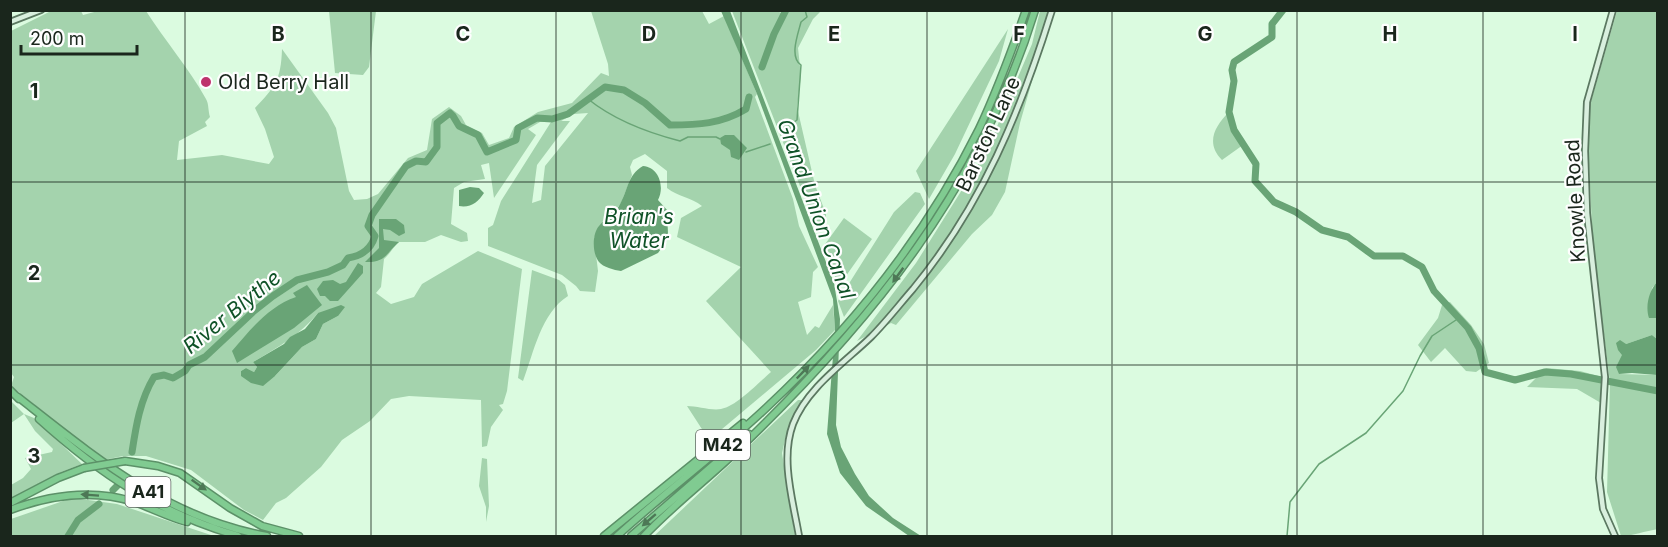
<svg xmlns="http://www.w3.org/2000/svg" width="1668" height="547" font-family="Inter,sans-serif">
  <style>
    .green { fill: #a4d3ad; fill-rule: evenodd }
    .water { fill: #69a476 }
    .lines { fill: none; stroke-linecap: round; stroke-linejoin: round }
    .stream { stroke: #69a476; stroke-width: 1.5 }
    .river { stroke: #69a476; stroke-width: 7 }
    .secondary-casing { stroke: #5b7861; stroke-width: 8 }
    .highway-casing { stroke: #5c9168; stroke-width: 9 }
    .secondary { stroke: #d9efde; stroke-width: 4.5 }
    .highway { stroke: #80cb91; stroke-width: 6 }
    .highway-bridge-casing { stroke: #5c9168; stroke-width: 9; stroke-linecap: butt }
    .highway-bridge { stroke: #80cb91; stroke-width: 6 }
    .oneway { fill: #4d7856 }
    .grid { fill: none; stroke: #1a261c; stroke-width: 1.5; stroke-opacity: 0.55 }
    .poi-dot { fill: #be336c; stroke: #fefefe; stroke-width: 2 }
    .labels { text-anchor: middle; stroke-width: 4.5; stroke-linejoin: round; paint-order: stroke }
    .shield { fill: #fefefe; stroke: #5e6760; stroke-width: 1.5 }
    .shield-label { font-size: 18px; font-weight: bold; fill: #1a261c }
    .poi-label { font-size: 20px; fill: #1a261c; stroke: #fefefe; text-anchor: start }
    .street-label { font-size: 20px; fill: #1a261c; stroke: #fefefe }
    .water-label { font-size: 21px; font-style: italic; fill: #0f5227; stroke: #fefefe }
    .grid-label { font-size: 20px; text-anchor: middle; font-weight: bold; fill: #1a261c; stroke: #fefefe; stroke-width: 4.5; stroke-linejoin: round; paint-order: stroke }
  </style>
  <rect width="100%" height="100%" fill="#dbfbe0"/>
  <path class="green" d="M784 10H819L820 12 813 19 798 48 801 76 797 107 815 185 826 214V218L821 221 822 230H817L732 11H776L782 13Z
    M51 11H81L83 15 98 11H146C165 41 189 68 206 99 209 104 208 111 210 117L205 122 207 126 179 141 177 160 222 155 269 164 274 157 265 129 255 108C275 87 281 80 282 49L328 113 336 128 349 191 354 200 367 199 378 194 408 158 427 150 432 119 449 107 461 116 466 125 482 133 489 145 509 138 514 127 538 112 572 103 601 73 609 76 608 64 591 11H702L709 24 724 16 757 94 755 97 793 199 799 226 818 267 813 272 811 297 798 302 807 335 815 326 819 328 833 305 835 330 816 350 709 440 687 406C697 406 712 411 721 409 737 406 758 383 771 372L706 301 741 267 677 237 681 218 702 206C691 197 678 197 667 188V171L645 154 633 160 630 167 632 175 621 203 612 215 603 221 594 238 598 271 595 292 580 291 576 286 562 275 488 246V228L493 225 501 201 551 122H540L528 129 536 135 494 198 489 163 481 165 485 179 464 182 454 188 451 224 467 233 468 241 461 242 441 235 425 242H399C393 247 390 254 384 259L381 287 376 293 391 304 414 297 422 284 478 251 522 269 507 391 503 404 499 405 503 410 491 427 487 446 482 447 481 400 409 396 391 399 370 421 342 440 321 467 286 498 276 503 263 520 244 510 191 470 146 456H123L104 460 11 386 14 377 11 373V31ZM588 113 545 166 541 200 532 203 537 165 570 121H561L574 114ZM318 313 338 316 323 324 316 339 302 347 275 376 241 371 246 368 254 372 257 367 253 362C277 348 300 335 318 313Z
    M329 11H376L369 67 363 75 335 73Z
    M1040 11H1052L1020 123 1005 192 992 215 972 234 896 325 891 323 857 341 916 263 987 150 1032 44Z
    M1617 11H1657L1658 281 1652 288 1649 318H1657V339L1652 335 1626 344 1619 374 1657 375 1658 529C1645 531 1633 536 1621 536L1607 492 1610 382 1593 247 1588 144 1590 105Z
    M1008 29 999 61 955 154 929 199 916 171Z
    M1229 112 1234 130 1243 145 1222 160C1205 143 1215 126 1229 112Z
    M915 192 920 193 925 204 844 317 838 301 894 212Z
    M844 218 872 239 841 283 838 284 823 247Z
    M532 270 559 280 565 285 568 296C541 313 534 352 523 381L518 378Z
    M1450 302 1471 325 1484 344 1489 363 1476 372 1466 371 1445 348 1431 362 1418 345 1438 318 1442 305Z
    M1546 368 1580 371 1602 377 1601 403 1577 389 1527 387Z
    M10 400 24 414 34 418 82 464 61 472 11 498V485L23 478 31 469 25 458 52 452 53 449 35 431 24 414 11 423Z
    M798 400H802L786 436 782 453 795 536H654Z
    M482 458 487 459 489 506 486 522V507L479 486Z
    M81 499 117 504 214 536H11V519L66 500Z"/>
  <path class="water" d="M721 11H730L834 283 840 319 836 425 841 447 855 474 869 496 893 518 921 536H909L866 506 840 473 827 434 835 330 833 299 757 94Z
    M725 135H734L747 148 739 160 731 157 730 150 721 144 720 138Z
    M643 166C659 167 665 187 658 200L667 210 668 234 666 242 658 253 621 271C614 270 603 267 599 262 592 253 592 234 599 226 605 218 614 215 619 206 628 191 627 175 643 166Z
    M470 187 479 188 484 193C478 202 471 208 459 206V190Z
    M379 219H396L404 225 405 233 399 236 390 230 383 229 384 240 399 242C386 253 386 263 365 262L379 248Z
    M358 263 363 266V273L338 301H330L325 296H320L317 289 323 281 333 280 340 284 346 282Z
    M1657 282V318H1649C1645 306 1649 291 1657 282Z
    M307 285 322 305 294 328 237 363 232 351C250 330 269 306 296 297L293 293Z
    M341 305 345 307 338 316 323 324 316 339 302 347 275 376 263 386 251 383 241 376V371L246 368 254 372 257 367 253 362 284 344 290 337 305 329 318 313Z
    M1652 335 1657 339V375L1632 373 1619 374 1616 367 1622 355 1618 350 1616 343 1620 340 1626 344Z"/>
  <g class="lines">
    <path class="stream" d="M588 99C614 120 649 133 680 141L688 137H716L720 139
      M784 129 797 120 801 65C789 57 798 34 801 22L807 17 805 10
      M746 152 770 144
      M1287 536 1290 502 1319 464 1366 433 1403 391 1420 356 1432 336 1459 318"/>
    <path class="river" d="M1283 10 1272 24V37L1234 62 1232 70 1234 81 1229 112 1234 130 1256 164 1255 181 1274 202 1296 212 1322 230 1348 237 1374 256H1403L1422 267 1434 291 1468 328 1479 348 1485 372 1515 380 1545 372 1571 374 1658 391
      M762 67 774 34 786 10
      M132 452C136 426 140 400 154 377L164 375 173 378 185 371 189 365 205 357 254 311 273 296 297 280 328 272 343 265 348 258C361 256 371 250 375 236L368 226 372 215 406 166 416 161 426 162 437 147V123L450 113 453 116 459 126 478 135 487 152 516 140 518 128 537 118 552 119 568 114 605 87 624 90 645 103 670 125C698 125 721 124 746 109L749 97
      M113 490 117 486
      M68 536 78 520 99 504"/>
    <defs>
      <path id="secondary" d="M1613 10 1587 102 1585 151 1587 213 1605 377 1599 478 1603 509 1615 536
        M10 22 41 10
        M799 536C793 501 780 459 793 424 807 388 844 363 871 337 886 322 899 305 913 289 982 205 1020 113 1052 10"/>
      <path id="highway" d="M10 390 19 399
        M18 397C96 458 167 518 267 536
        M39 419C101 475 157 512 238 536
        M125 461 158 466 180 473 230 508 262 526 299 536
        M10 503 58 478 84 468
        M10 510C50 495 93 489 134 502 152 508 168 517 187 522
        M604 536 743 423
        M617 536C665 492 718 453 765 409 851 329 927 234 979 129 997 91 1012 50 1026 10
        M631 536 749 434
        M644 536C675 503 712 476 744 444 874 318 981 186 1035 10"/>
    </defs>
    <use href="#secondary" class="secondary-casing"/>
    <use href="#highway" class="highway-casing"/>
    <use href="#secondary" class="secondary"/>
    <use href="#highway" class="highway"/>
    <defs>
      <path id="highway-bridge" d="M84 468 125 461"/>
    </defs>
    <use href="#highway-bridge" class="highway-bridge-casing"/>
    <use href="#highway-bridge" class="highway-bridge"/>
  </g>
  <defs><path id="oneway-solid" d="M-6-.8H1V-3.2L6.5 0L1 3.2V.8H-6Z" transform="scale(1.5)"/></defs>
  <g class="oneway">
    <use href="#oneway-solid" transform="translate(898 275) rotate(126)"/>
    <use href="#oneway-solid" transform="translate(803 372) rotate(-46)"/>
    <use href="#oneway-solid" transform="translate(199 485) rotate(35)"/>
    <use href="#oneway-solid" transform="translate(90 495) rotate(-176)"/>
    <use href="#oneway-solid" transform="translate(649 520) rotate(139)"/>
  </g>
  <path class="grid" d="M185 10V536M371 10V536M556 10V536M741 10V536M927 10V536M1112 10V536M1297 10V536M1483 10V536M10 182H1658M10 365H1658"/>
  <circle class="poi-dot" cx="206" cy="82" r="6"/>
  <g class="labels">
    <g class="shield">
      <rect x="696" y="430" width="54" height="30" rx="4.5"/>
      <rect x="125.5" y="477" width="45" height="30" rx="4.5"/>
    </g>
    <g class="shield-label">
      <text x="723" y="451">M42</text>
      <text x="148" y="498">A41</text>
    </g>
    <g class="poi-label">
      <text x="218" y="89">Old Berry Hall</text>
    </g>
    <g class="street-label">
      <text transform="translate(988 134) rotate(-65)" y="7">Barston Lane</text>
      <text transform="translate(1575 201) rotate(-93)" y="7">Knowle Road</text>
    </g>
    <g class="water-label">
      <text transform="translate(816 209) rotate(70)" y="7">Grand Union Canal</text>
      <text x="639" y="224">Brian's<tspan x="639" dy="24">Water</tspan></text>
      <text transform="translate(232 312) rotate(-39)" y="7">River Blythe</text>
    </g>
  </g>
  <g class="grid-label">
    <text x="278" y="41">B</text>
    <text x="463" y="41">C</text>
    <text x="649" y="41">D</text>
    <text x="834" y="41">E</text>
    <text x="1019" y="41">F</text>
    <text x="1205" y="41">G</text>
    <text x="1390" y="41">H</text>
    <text x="1575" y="41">I</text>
    <text x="34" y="98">1</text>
    <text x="34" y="280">2</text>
    <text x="34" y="463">3</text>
  </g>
  <rect width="1668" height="547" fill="none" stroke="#1a261c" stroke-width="24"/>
  <path d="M21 45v9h116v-9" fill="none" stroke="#1a261c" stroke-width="3"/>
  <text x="30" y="45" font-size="18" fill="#1a261c" stroke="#fefefe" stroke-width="4.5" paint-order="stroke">200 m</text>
</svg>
